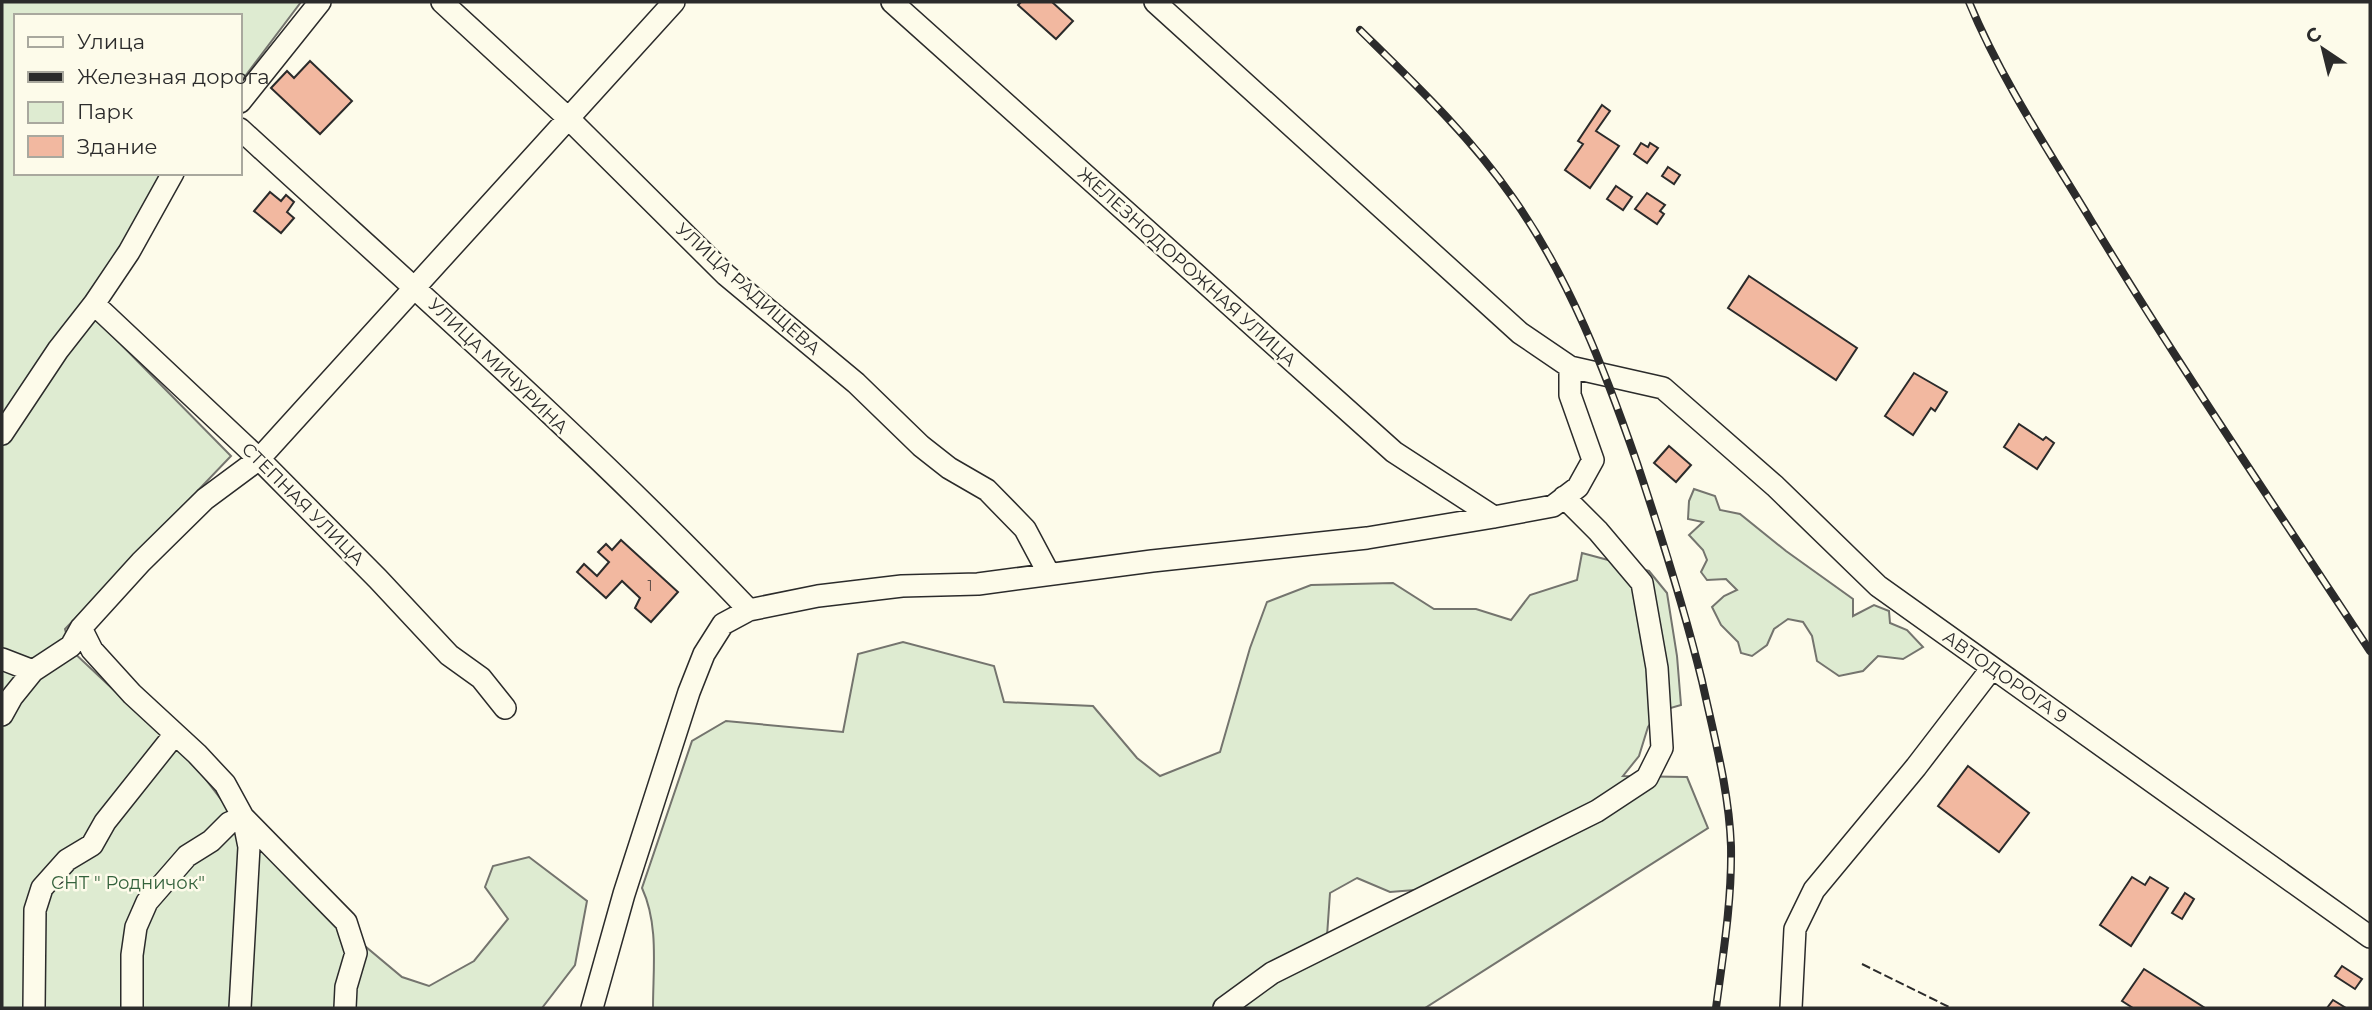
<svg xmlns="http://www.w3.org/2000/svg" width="2372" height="1010" font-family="Montserrat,sans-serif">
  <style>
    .green { fill: #deebd1; stroke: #74746e; stroke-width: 2; fill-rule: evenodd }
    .building { fill: #f2b8a0; stroke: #2b2b2b; stroke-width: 2 }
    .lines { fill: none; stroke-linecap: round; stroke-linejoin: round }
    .minor-casing { stroke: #2b2b2b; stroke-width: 24 }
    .minor { stroke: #fdfbea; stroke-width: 21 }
    .rail-casing { stroke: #2b2b2b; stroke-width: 8 }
    .rail { stroke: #fdfbea; stroke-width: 5; stroke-dasharray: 16; stroke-linecap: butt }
    .fence { stroke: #2b2b2b; stroke-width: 2; stroke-dasharray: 9 3.5; stroke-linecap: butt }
    .labels { text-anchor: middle; stroke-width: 5; stroke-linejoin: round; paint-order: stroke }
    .number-label { font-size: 14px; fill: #5d4e48 }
    .street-label { font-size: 18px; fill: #2b2b2b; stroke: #fdfbea }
    .park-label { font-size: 18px; fill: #34623c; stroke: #fdfbea }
  </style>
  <rect width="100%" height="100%" fill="#fdfbea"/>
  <path class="green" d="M2 2H301L240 83V16H16V173H174L83 301 98 321 231 456 65 629 70 649 197 768 230 811 335 921 402 977 429 986 474 961 508 919 485 887 493 866 529 857 587 901 575 965 542 1008H2Z
    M1694 489 1715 496 1720 510 1740 514 1786 551 1853 599V616L1874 605 1889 611 1890 623 1907 630 1923 647 1903 659 1878 656 1863 671 1839 676 1817 661 1812 636 1803 622 1788 619 1774 629 1767 645 1752 656 1741 653 1738 642 1721 625 1712 607 1724 596 1737 590 1726 579 1707 580 1701 572 1707 560 1703 550 1689 535 1703 522 1688 519 1689 501Z
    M1582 553 1649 571 1667 593 1677 656 1681 705 1660 711 1648 727 1639 756 1623 776 1687 777 1708 828 1425 1008H653C653 968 659 925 642 888L692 741 726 721 843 732 858 654 903 642 994 666 1004 702 1093 706 1137 758 1160 776 1220 752 1250 648 1267 602 1311 585 1393 583 1434 609H1476L1511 620 1530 595 1577 580ZM1357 878 1390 892 1415 890 1327 936 1330 893Z"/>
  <path class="building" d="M1021 2H1052L1073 21 1056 39 1018 5Z
    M310 61 352 101 320 134 271 88 287 71 294 78Z
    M1602 105 1610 111 1596 131 1619 146 1590 188 1565 170 1583 144 1578 141Z
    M1641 143 1648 147 1650 143 1658 148 1647 163 1634 154Z
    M1668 167 1680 175 1674 184 1662 176Z
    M1616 186 1632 197 1623 210 1607 199Z
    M270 192 281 201 286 195 294 202 287 212 294 218 281 233 254 211Z
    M1647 193 1665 205 1660 211 1664 214 1657 224 1635 209Z
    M1749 276 1857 348 1836 380 1728 308Z
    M1914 373 1947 392 1935 411 1931 408 1913 435 1885 416Z
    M2019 424 2043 440 2046 437 2054 443 2037 469 2004 447Z
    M1669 446 1691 465 1676 482 1654 463Z
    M621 540 678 592 651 622 635 608 640 598 622 581 606 598 577 572 584 564 597 576 609 562 598 552 606 544 612 550Z
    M1968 766 2029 813 1999 852 1938 806Z
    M2132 877 2145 885 2150 877 2168 888 2131 946 2100 925Z
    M2185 893 2194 899 2182 919 2172 913Z
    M2342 966 2362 979 2355 989 2335 976Z
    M2144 969 2205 1008H2133L2122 1001Z
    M2333 1000 2346 1008H2327Z"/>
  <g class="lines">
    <defs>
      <path id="minor" d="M442 2 568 118 726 275 856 383 921 446 949 468 987 490 1025 529 1049 574
        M892 2 1394 452 1494 517
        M1155 2 1520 333 1570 367 1663 388 1775 486 1878 586 2370 937
        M240 102 320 2
        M240 129C412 287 588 441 749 610
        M94 304 259 459 378 579 449 655 481 678 505 708
        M2 434 58 350 94 304 129 252 173 173
        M81 628 92 650 132 694 197 754 225 784 243 817 346 922 356 953 346 987 345 1008
        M2 659 33 671
        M2 715 12 697 33 671 71 646 81 628 141 562 205 499 259 459 674 2
        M34 1008 35 910 42 888 67 860 92 845 105 822 175 734
        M132 1008V955L136 927 147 902 187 856 211 841 229 823 243 817 249 847 240 1008
        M592 1008 624 894 689 692 704 654 723 624 749 610 818 596 902 586 978 584 1152 561 1367 538 1494 517 1553 506 1578 487 1593 460 1570 395V367
        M1224 1008 1272 973 1597 811 1647 778 1662 748 1657 668 1642 583 1598 531 1564 497
        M1791 1008 1795 929 1814 890 1916 767 1992 668"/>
    </defs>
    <use href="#minor" class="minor-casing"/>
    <use href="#minor" class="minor"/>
    <defs>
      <path id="rail" d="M1969 2C2001 79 2047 148 2090 219 2179 366 2276 508 2370 651
        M1360 30C1414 83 1470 136 1513 198 1570 279 1605 371 1637 463 1661 535 1684 607 1702 681 1714 736 1729 790 1731 846 1732 901 1723 955 1716 1008"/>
    </defs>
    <use href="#rail" class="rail-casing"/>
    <use href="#rail" class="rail"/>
    <path class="fence" d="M1862 964 1951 1008"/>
  </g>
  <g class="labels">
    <g class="number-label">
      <text x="650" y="591">1</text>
    </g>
    <g class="street-label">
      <text transform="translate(1187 267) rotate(42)" y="6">ЖЕЛЕЗНОДОРОЖНАЯ УЛИЦА</text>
      <text transform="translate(748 289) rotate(42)" y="6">УЛИЦА РАДИЩЕВА</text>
      <text transform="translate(498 366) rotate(44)" y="6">УЛИЦА МИЧУРИНА</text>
      <text transform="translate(303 504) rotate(45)" y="6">СТЕПНАЯ УЛИЦА</text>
      <text transform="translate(2005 677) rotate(35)" y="6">АВТОДОРОГА 9</text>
    </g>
    <g class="park-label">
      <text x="128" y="889">СНТ " Родничок"</text>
    </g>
  </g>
  <rect width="2372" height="1010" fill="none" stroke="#2b2b2b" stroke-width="7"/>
  <rect x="14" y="14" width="228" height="161" fill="#fdfbea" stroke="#a9a89e" stroke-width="2"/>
  <rect x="28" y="37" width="35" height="10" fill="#fdfbea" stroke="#a9a89e" stroke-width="2"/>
  <text x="77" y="49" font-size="21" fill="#2b2b2b">Улица</text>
  <rect x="28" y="72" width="35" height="10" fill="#2b2b2b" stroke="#a9a89e" stroke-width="2"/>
  <text x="77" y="84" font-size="21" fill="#2b2b2b">Железная дорога</text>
  <rect x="28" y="102" width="35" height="21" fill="#deebd1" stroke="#a9a89e" stroke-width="2"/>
  <text x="77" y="119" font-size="21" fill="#2b2b2b">Парк</text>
  <rect x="28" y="136" width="35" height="21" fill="#f2b8a0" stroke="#a9a89e" stroke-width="2"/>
  <text x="77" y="154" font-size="21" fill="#2b2b2b">Здание</text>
  <g transform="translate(2323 49) rotate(325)" stroke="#fdfbea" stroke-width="5" paint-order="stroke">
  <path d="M0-5L12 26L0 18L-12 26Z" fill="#2b2b2b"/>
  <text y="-10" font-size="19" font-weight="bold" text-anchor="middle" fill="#2b2b2b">С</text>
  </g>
</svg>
